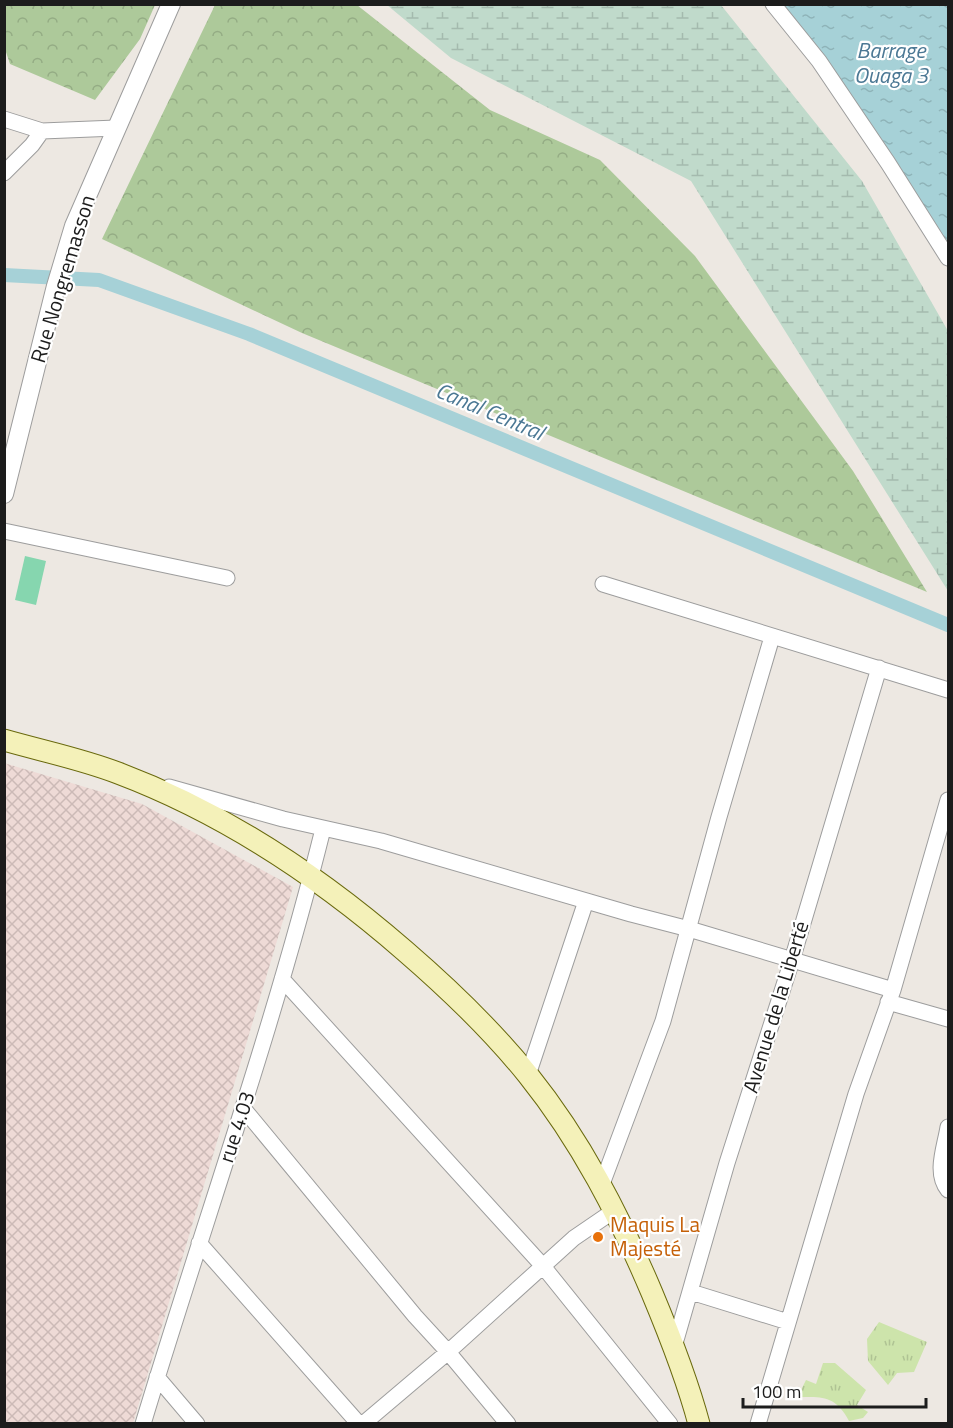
<svg xmlns="http://www.w3.org/2000/svg" width="953" height="1428" font-family="'Titillium Web',sans-serif">
  <style>
    .military { fill: url(#military-cross-hatch) }
    .grass { fill: url(#grass-tufts) }
    .forest { fill: url(#forest-crowns) }
    .wetland { fill: url(#wetland-marsh) }
    .pitch { fill: #86d6af }
    .water { fill: url(#water-ripples) }
    .lines { fill: none; stroke-linecap: round; stroke-linejoin: round }
    .canal { stroke: #a6d1d7; stroke-width: 14 }
    .minor-casing { stroke: #9d9d9d; stroke-width: 17 }
    .tertiary-casing { stroke: #9d9d9d; stroke-width: 20 }
    .secondary-casing { stroke: #69690d; stroke-width: 23 }
    .minor { stroke: #fff; stroke-width: 15 }
    .tertiary { stroke: #fff; stroke-width: 18 }
    .secondary { stroke: #f4f1b9; stroke-width: 21 }
    .food-dot { fill: #e8710a; stroke: #fff; stroke-width: 2 }
    .labels { text-anchor: middle; stroke-width: 4.5; stroke-linejoin: round; paint-order: stroke }
    .street-label { font-size: 21px; fill: #1c1c1c; stroke: #fff }
    .food-label { font-size: 21px; fill: #c56008; stroke: #fff; text-anchor: start }
    .water-label { font-size: 22px; font-style: italic; fill: #4b7894; stroke: #fff }
  </style>
  <defs>
    <pattern id="military-cross-hatch" width="8" height="8" patternUnits="userSpaceOnUse" patternTransform="scale(1.5)"><rect width="8" height="8" fill="#eedad6"/><path d="M0 0l8 8M0 8l8-8" fill="none" stroke="#ccbab7"/></pattern>
    <pattern id="grass-tufts" width="24" height="20" patternUnits="userSpaceOnUse" patternTransform="scale(1.5)"><rect width="24" height="20" fill="#cde4ab"/><path d="M3 7l-1-3M5 7V3M7 7l1-3M15 17l-1-3M17 17v-4M19 17l1-3" fill="none" stroke="#afc393"/></pattern>
    <pattern id="forest-crowns" width="20" height="18" patternUnits="userSpaceOnUse" patternTransform="scale(1.5)"><rect width="20" height="18" fill="#adc99a"/><path d="M2 6a3 3 0 1 1 6 0M12 15a3 3 0 1 1 6 0" fill="none" stroke="#94ac84"/></pattern>
    <pattern id="wetland-marsh" width="20" height="14" patternUnits="userSpaceOnUse" patternTransform="scale(1.5)"><rect width="20" height="14" fill="#c0dacb"/><path d="M1 5h8M5 5V1M11 12h8M15 12V8" fill="none" stroke="#a4baae"/></pattern>
    <pattern id="water-ripples" width="26" height="14" patternUnits="userSpaceOnUse" patternTransform="scale(1.5)"><rect width="26" height="14" fill="#a6d1d7"/><path d="M2 4q2-2 4 0t4 0M15 11q2-2 4 0t4 0" fill="none" stroke="#8eb3b8"/></pattern>
  </defs>
  <rect width="100%" height="100%" fill="#ede8e2"/>
  <path class="military" d="M4 763 142 804 293 887 133 1423H5Z"/>
  <path class="grass" d="M879 1322 927 1342 914 1372 897 1373 888 1385 868 1361 867 1339Z
    M823 1363H835L866 1390 857 1405 868 1412 863 1418 849 1421C834 1392 817 1397 788 1398L793 1390 800 1392 806 1380 816 1384Z"/>
  <path class="forest" d="M4 5 5 4 155 5 140 39 95 100 10 64 5 49Z
    M215 5H357L490 110 600 160 695 256 853 471 927 592 302 333 102 239Z"/>
  <path class="wetland" d="M387 5H721L862 181 948 331V591L691 181 451 58Z"/>
  <path class="pitch" d="M25 556 46 561 36 605 15 600Z"/>
  <path class="water" d="M782 5H948V250Z"/>
  <g class="lines">
    <path class="canal" d="M4 275 99 280 249 334 948 625"/>
    <defs>
      <path id="minor" d="M773 4 819 61 888 163 948 258
        M4 119 42 131
        M4 173 32 145 42 131 116 128
        M4 531 227 578
        M603 584 948 690
        M169 787 283 819 381 841 631 914 689 929 893 990
        M282 979 542 1265 670 1424
        M888 1002 948 1019
        M528 1075 586 901
        M243 1108 415 1316 448 1352 508 1424
        M948 1127C945 1147 934 1173 948 1190
        M602 1184 663 1021 719 817 772 637
        M199 1243 359 1424
        M691 1292 788 1322
        M674 1347 727 1163 792 960 879 668
        M157 1377 197 1424
        M143 1424C203 1225 273 1030 323 829
        M363 1424 448 1352 574 1238 615 1210
        M758 1424 856 1094 893 990 948 800"/>
      <path id="tertiary" d="M4 494 56 286 74 226 171 4"/>
      <path id="secondary" d="M4 740C42 751 82 759 118 773 224 813 320 877 405 951 449 989 491 1029 528 1075 581 1141 619 1215 652 1293 670 1336 687 1379 699 1424"/>
    </defs>
    <use href="#minor" class="minor-casing"/>
    <use href="#tertiary" class="tertiary-casing"/>
    <use href="#secondary" class="secondary-casing"/>
    <use href="#minor" class="minor"/>
    <use href="#tertiary" class="tertiary"/>
    <use href="#secondary" class="secondary"/>
  </g>
  <circle class="food-dot" cx="598" cy="1237" r="6"/>
  <g class="labels">
    <g class="street-label">
      <text transform="translate(63 279) rotate(-73)" y="7">Rue Nongremasson</text>
      <text transform="translate(776 1007) rotate(-73)" y="7">Avenue de la Liberté</text>
      <text transform="translate(237 1127) rotate(-72)" y="7">rue 4.03</text>
    </g>
    <g class="food-label">
      <text x="610" y="1232">Maquis La<tspan x="610" dy="24">Majesté</tspan></text>
    </g>
    <g class="water-label">
      <text x="891" y="58">Barrage<tspan x="891" dy="25">Ouaga 3</tspan></text>
      <text transform="translate(490 411) rotate(23)" y="8">Canal Central</text>
    </g>
  </g>
  <rect width="953" height="1428" fill="none" stroke="#1c1c1c" stroke-width="12"/>
  <path d="M743 1398v9h183v-9" fill="none" stroke="#1c1c1c" stroke-width="3"/>
  <text x="752" y="1398" font-size="18" fill="#1c1c1c" stroke="#ffffff" stroke-width="4.5" paint-order="stroke">100 m</text>
</svg>
